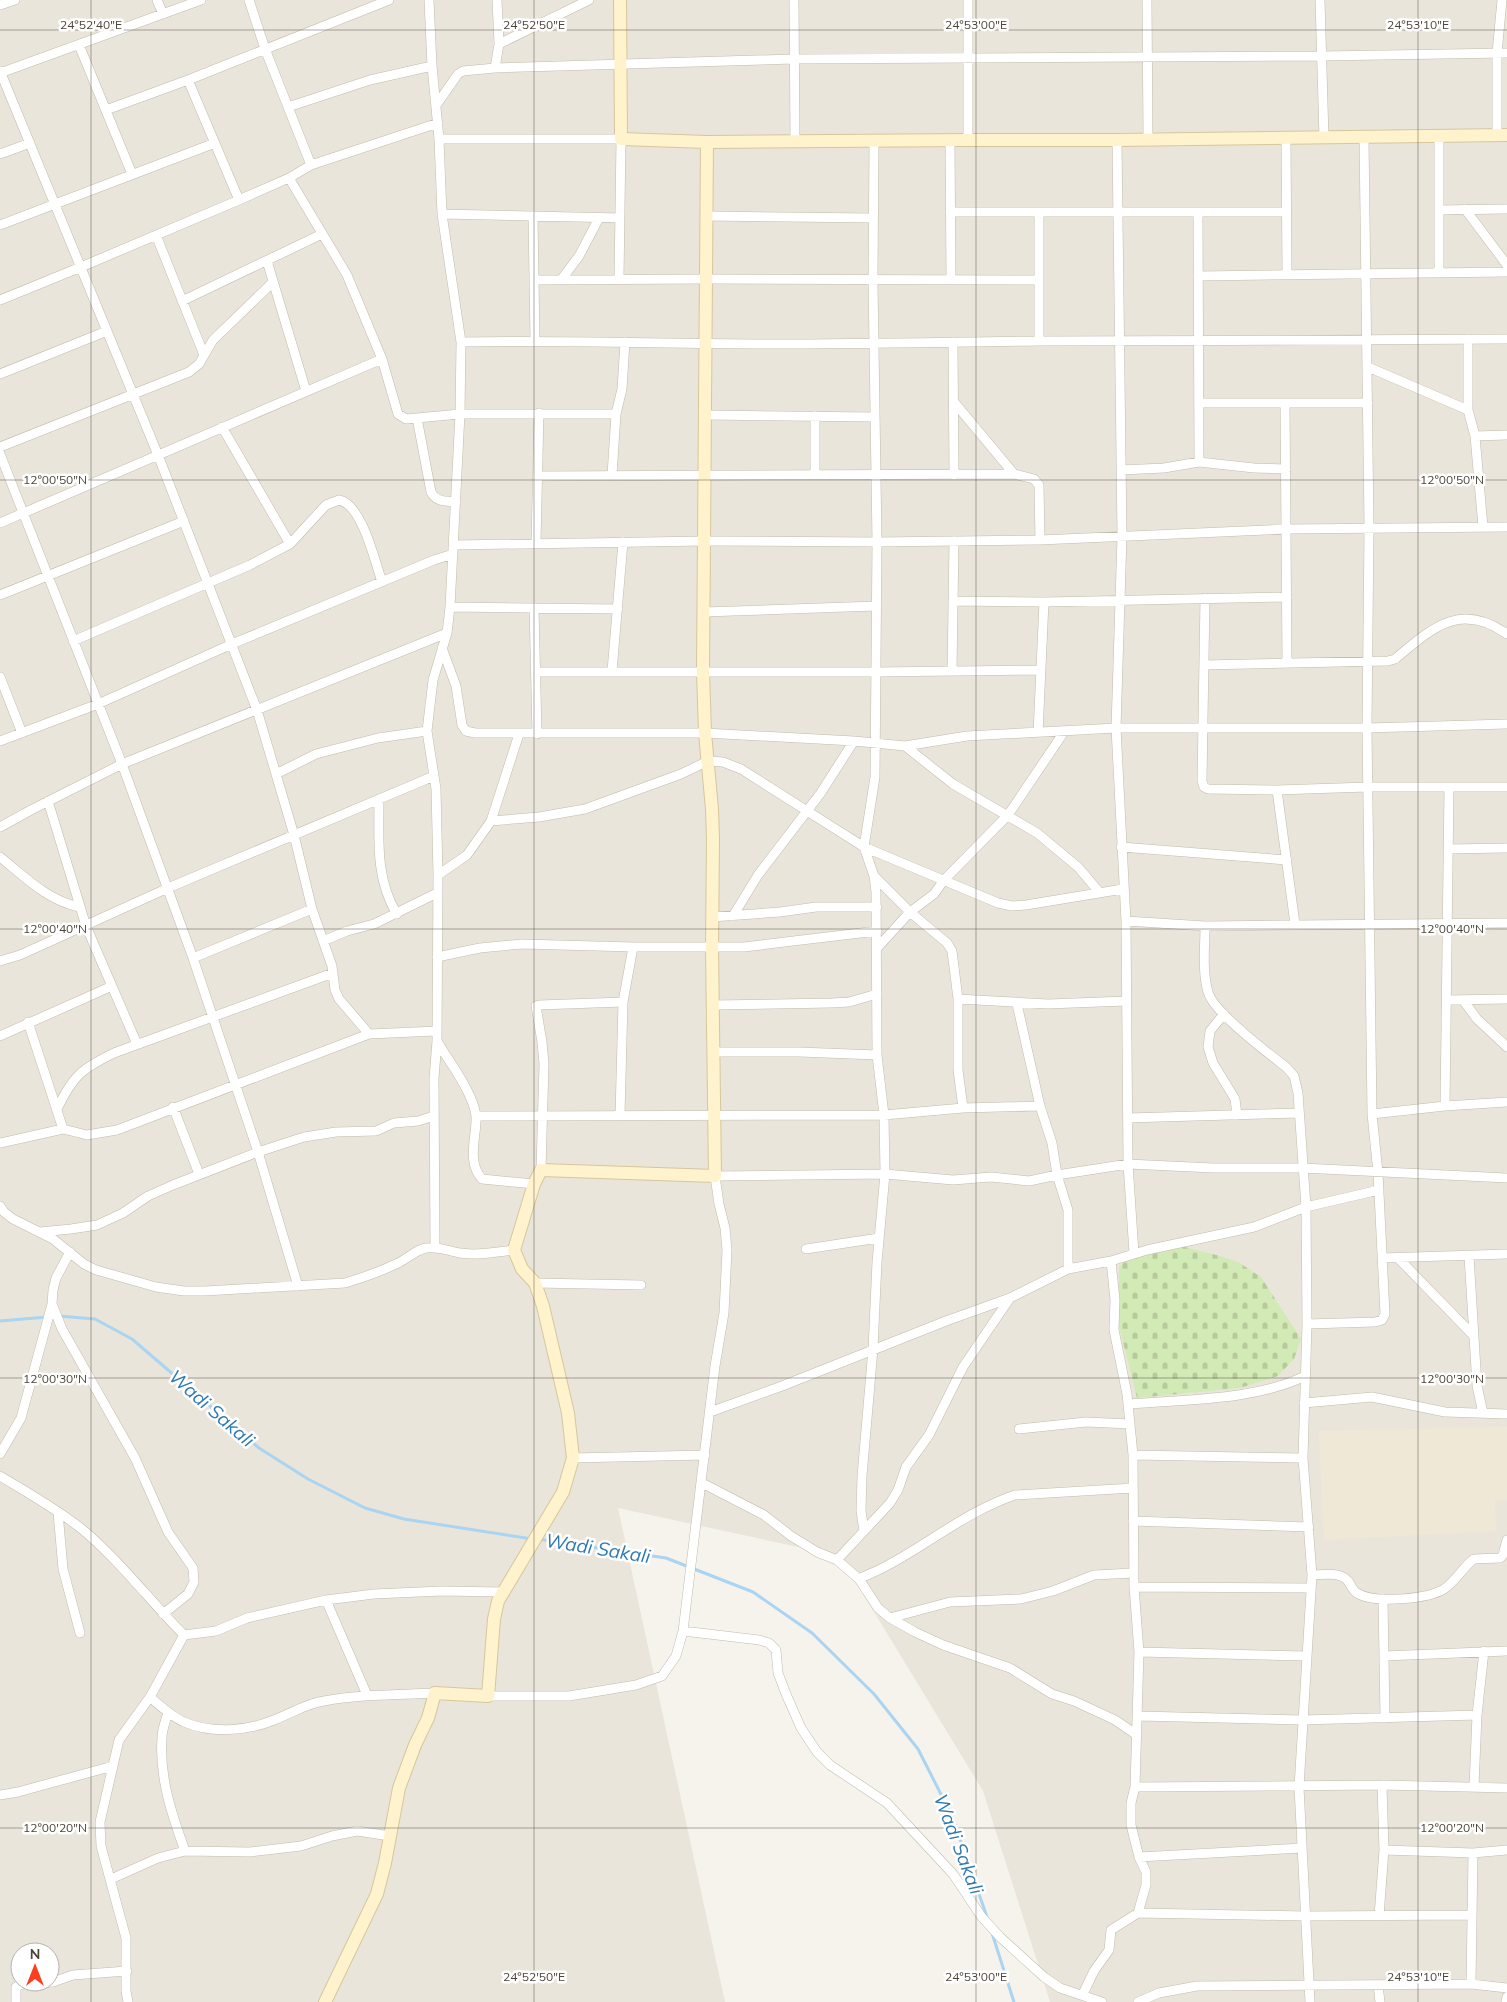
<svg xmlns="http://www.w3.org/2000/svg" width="1507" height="2002" font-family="Mulish,sans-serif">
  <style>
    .residential { fill: #eae5da; fill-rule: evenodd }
    .education { fill: #efe8d6 }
    .cemetery { fill: url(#cemetery-stones) }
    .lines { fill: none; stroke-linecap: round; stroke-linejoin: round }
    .stream { stroke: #a9d4f2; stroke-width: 3 }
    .street-casing { stroke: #c2bbae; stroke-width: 10 }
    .secondary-casing { stroke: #d6c79b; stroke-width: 14 }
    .street { stroke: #fff; stroke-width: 9 }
    .secondary { stroke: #fff3cd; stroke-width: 12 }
    .ticks { fill: none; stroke: #4b4439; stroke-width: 1; stroke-opacity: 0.45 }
    .labels { text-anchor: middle; stroke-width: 5; stroke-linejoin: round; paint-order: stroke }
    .water-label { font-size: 19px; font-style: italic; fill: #2e7ab2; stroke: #fff }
    .ticks-label { font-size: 12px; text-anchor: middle; fill: #4b4439; stroke: #fff; stroke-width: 5; stroke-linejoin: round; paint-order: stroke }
  </style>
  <defs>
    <pattern id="cemetery-stones" width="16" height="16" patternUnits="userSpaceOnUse" patternTransform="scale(1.25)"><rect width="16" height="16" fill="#d2eab5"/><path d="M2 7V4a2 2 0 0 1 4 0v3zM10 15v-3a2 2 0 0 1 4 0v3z" fill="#b6ca9c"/></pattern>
  </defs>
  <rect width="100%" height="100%" fill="#f6f3ec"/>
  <path class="residential" d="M0 0H1507V2002H1050L983 1791 840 1556 618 1508 725 2002H0ZM20 1952H50V1982H20Z"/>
  <path class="education" d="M1507 1427V1500L1495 1501 1496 1531 1324 1540 1319 1431Z"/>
  <path class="cemetery" d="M1185 1247 1220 1256 1238 1262 1261 1277 1301 1339 1294 1359 1278 1376 1240 1388 1137 1398 1119 1326V1268L1127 1258 1164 1249Z"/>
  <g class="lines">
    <path class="stream" d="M58 1316 95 1319 132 1339 259 1448 308 1479 365 1508 404 1519 532 1539
      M0 1321 47 1317
      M538 1539 666 1558 753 1592 812 1633 874 1694 918 1749 952 1816 987 1917
      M992 1933 1014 2002"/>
    <defs>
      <path id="street" d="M157 0 163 14
        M249 0 265 49 311 165
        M429 0 432 66 439 139 442 214 461 342 460 414 450 607 447 633 433 680 427 731 436 789 438 875 437 1041 434 1078 435 1248
        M794 0 795 142
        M968 0V140
        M1147 0 1148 140
        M1320 0 1324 138
        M0 5 15 0
        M499 44 589 0
        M79 45 132 174
        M495 68 499 44 497 0
        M0 71 158 455 257 710 294 835 312 909 332 966 335 990 339 999 369 1034
        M0 73 201 0
        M188 80 239 200
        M437 104 458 74 463 71 495 68 793 59 1322 56 1507 53
        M288 107 370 80 432 66
        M106 110 188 80 389 0
        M1497 135V53L1502 0
        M1439 136V272
        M439 139H621L619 279
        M1286 139 1287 275
        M950 140 951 280
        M1117 140 1122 536 1116 728 1126 921 1128 1164 1134 1253
        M874 142 873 280 877 542 875 777 864 847 874 876 876 892 877 1055
        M0 154 30 143
        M289 178 347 275 382 359 398 414 406 419 460 414H616
        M1465 209 1507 265
        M1439 210 1507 209
        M950 212H1286
        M1198 213 1199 462
        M442 214 620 218
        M533 216 535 341
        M706 216 873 218
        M0 225 215 143
        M156 235 204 355
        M267 261 306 391
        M1198 276 1507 272
        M534 280 706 279 1039 280
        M561 280 579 256 599 218
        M0 300 81 267 239 200 289 178 311 165 438 123
        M182 301 322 234
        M1468 339V410L1475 436 1483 527
        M1039 341V213
        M461 342C566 340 671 344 776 344 864 344 951 342 1039 341 1195 340 1351 341 1507 339
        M953 342 954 475
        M1368 367 1468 410
        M0 374 107 331
        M954 402 1014 474
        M1199 403H1368
        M1285 403 1287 663
        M706 415 875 417
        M815 416V475
        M417 418 431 492C436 502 445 501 456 502
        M222 427 290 544
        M1475 436 1507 435
        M0 447 189 372 199 364 213 340 273 282
        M0 454 122 764 193 958 258 1152 298 1286
        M1121 470 1164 468 1199 462 1254 468 1286 469
        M612 475 616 414 622 389 625 342
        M537 476 1014 474 1034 479 1039 485 1040 540
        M0 523 382 359
        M536 543 539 413
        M454 545 705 541 877 542 1040 540 1287 529 1507 527
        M0 595 184 521
        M1205 598 1202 781 1204 787 1208 789 1277 790 1368 787H1507
        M953 601 1044 602 1287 597
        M450 607 618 609
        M534 608 537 734
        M704 612 876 606
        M73 641 250 565 290 544 326 505 339 500C362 504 375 562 382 582
        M442 648 456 686 462 725 466 731 475 733H705L854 741 905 746 967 736 1116 728H1367L1507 724
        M1204 665 1388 661 1395 659C1432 628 1460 601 1507 634
        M612 671 623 542
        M952 671 954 541
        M535 672H876L1041 670
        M0 677 22 733
        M1038 733 1044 602
        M0 741 98 704 232 644 434 560 453 554
        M905 746 953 784 1037 833 1078 867 1100 893
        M276 774 316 754 378 738 427 731
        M1277 790 1295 924
        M379 799C379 838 375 879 397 914
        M48 801 86 926 137 1044
        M491 821 539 817 585 809 681 774 708 761 723 762 741 769 864 847 998 903 1012 906 1026 905 1123 889
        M0 827 31 810 122 764 447 633
        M1121 847 1287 860
        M1448 849 1507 848
        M0 857C25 877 47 900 79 907
        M438 875 467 855 491 821 519 734
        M874 876 910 912 947 943 952 951 958 999V1070L963 1108
        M733 916 758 875 820 794 854 741
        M712 917 780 912 816 907H877
        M1126 921 1205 926 1507 923
        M1205 926C1205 947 1202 971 1208 992 1213 1012 1268 1053 1286 1067L1294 1076 1298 1093 1306 1207 1307 1324 1303 1458 1312 1575 1299 1787 1310 2002
        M323 941 347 931 374 924 437 893
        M877 948 910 912 934 894 944 880 1008 815 1064 732
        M437 957 480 948 522 944 633 947
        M193 958 312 909
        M0 961 20 955 168 888 434 776
        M958 999 1048 1004 1126 1001
        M1447 1000 1507 999
        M1463 1000 1477 1019 1507 1047
        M1017 1004 1040 1106 1052 1143 1057 1175 1068 1210V1269
        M712 1005 832 1003 849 1002 877 994
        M1224 1014 1210 1031 1208 1047 1213 1063 1235 1099 1237 1115
        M28 1022 63 1129
        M0 1036 112 986
        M437 1041C449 1062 473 1092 476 1116 477 1137 466 1161 482 1179L534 1184
        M713 1052H799L877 1055 884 1115 885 1174 877 1262 873 1349 862 1476 861 1511 864 1531
        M1445 1106 1449 787
        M173 1107 199 1174
        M57 1109C73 1076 81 1069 114 1053L333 973
        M1372 1114 1445 1106 1507 1102
        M620 1115 623 1002 633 947H744L877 931
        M476 1116 884 1115 963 1108 1040 1106
        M1128 1118 1299 1113
        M0 1143 63 1129 87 1135 117 1130 369 1034 437 1031
        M541 1170 544 1064 542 1042 536 1006 539 1005 623 1002
        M0 1206 4 1212 13 1219 53 1239 84 1264 96 1270 156 1287 184 1291H205L345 1283C362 1278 379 1272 396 1264 406 1260 415 1250 426 1248 439 1246 448 1251 460 1253 478 1256 496 1252 514 1250
        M40 1232 71 1229 97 1225 123 1213 148 1196 173 1185 258 1152 304 1137 336 1132 376 1131 394 1123 418 1121 434 1116
        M806 1249 879 1238
        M70 1252 56 1278 53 1290 52 1304 62 1329 135 1458 168 1532 193 1568 194 1582 188 1594 163 1614
        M1469 1256 1477 1386 1483 1413
        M1382 1258 1507 1254
        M1398 1258 1473 1335
        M1111 1261 1115 1300 1114 1330 1127 1394 1133 1455 1134 1587 1139 1652 1135 1787 1131 1803V1825L1139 1857 1146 1872V1885L1138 1913
        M535 1283 641 1285
        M1307 1324 1375 1322 1382 1320 1385 1314 1378 1173 1372 1114 1367 728 1369 527 1364 138
        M1304 1403 1372 1397 1445 1412 1507 1414
        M1129 1404C1185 1399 1254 1401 1305 1376
        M710 1412 782 1386 946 1321 1010 1298 1068 1269 1111 1261 1147 1250 1254 1227 1306 1207 1379 1190
        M1019 1429 1086 1422 1130 1424
        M0 1454 21 1418 52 1304
        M1133 1455 1303 1458
        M573 1458 705 1455
        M0 1476C28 1493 57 1509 83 1530 120 1561 150 1601 184 1635
        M702 1483 764 1515 791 1536 817 1552 837 1560 859 1579 878 1608 890 1618 915 1632 943 1645 1010 1668 1052 1694 1074 1701 1115 1720 1137 1735
        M58 1512 63 1569 80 1633
        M1133 1521 1309 1527
        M837 1560 890 1503 898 1490 906 1467 929 1435 963 1367 1010 1298
        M1312 1575C1323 1575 1340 1571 1348 1581 1351 1585 1353 1591 1357 1593 1374 1604 1428 1599 1444 1589 1456 1581 1463 1567 1474 1559L1500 1558 1503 1555 1507 1540
        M859 1579C869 1574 880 1570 890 1564 932 1541 970 1510 1015 1495L1133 1488
        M1134 1587 1311 1588
        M1383 1599 1385 1718
        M326 1600 367 1695
        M890 1618 950 1602 1021 1599 1053 1591 1094 1575 1134 1573
        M683 1631 759 1640 769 1643 776 1650 778 1673 786 1694 801 1728 817 1752 830 1765 887 1803 953 1874 981 1916 1000 1937 1044 1977 1060 1988 1102 2002
        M184 1635 216 1631 247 1618 326 1600 374 1594 442 1591 503 1592
        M1139 1652 1306 1656
        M1384 1656 1507 1651
        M488 1696H569L636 1685 662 1676 676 1656 683 1631 715 1366 724 1313 727 1250 725 1228 719 1204 715 1176 885 1174 953 1180 991 1177 1029 1181 1057 1175 1128 1164 1213 1168H1302L1507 1178
        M150 1697C160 1706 171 1716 184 1722 212 1734 247 1731 274 1720 290 1714 307 1703 324 1701 361 1694 398 1695 435 1693
        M168 1712C166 1720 162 1729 162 1738 159 1777 172 1815 185 1851
        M1138 1716 1303 1720 1477 1715
        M1135 1787 1382 1785 1507 1788
        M1474 1787 1477 1715 1484 1651
        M0 1795 18 1792 113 1766
        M1384 1850 1473 1853 1507 1850
        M1139 1857 1302 1848
        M111 1879 158 1858 185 1851 250 1852 301 1846 332 1836 357 1831 390 1836
        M1379 1916 1384 1850 1382 1785
        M1471 1984 1473 1853
        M1378 1985 1380 2002
        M1083 1994 1094 1971 1109 1950 1111 1930 1138 1913 1305 1916 1472 1915
        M16 2002V1987L22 1984 53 1982 73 1975 127 1971
        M128 2002 126 1991V1938L101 1846 100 1822 119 1740 150 1697 184 1635
        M1138 2002 1159 1993 1197 1986 1471 1984 1507 1988
        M1506 2002 1507 1997"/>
      <path id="secondary" d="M620 0 621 139 707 142 968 140H1117L1507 135
        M325 2002 377 1894 385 1863 399 1788 415 1745 428 1718 435 1693 488 1696 494 1619 498 1601 563 1492 573 1458 568 1413 543 1306 535 1283 522 1269 514 1250 534 1184 541 1170 715 1176 712 948 713 839 712 809 705 733 703 671 707 142"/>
    </defs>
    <use href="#street" class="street-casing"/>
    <use href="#secondary" class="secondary-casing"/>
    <use href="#street" class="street"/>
    <use href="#secondary" class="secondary"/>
  </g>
  <path class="ticks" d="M91 0V2002M534 0V2002M976 0V2002M1418 0V2002M0 30H1507M0 480H1507M0 929H1507M0 1378H1507M0 1828H1507"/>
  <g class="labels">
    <g class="water-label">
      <text transform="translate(212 1408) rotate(41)" y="7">Wadi Sakali</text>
      <text transform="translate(598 1548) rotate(9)" y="7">Wadi Sakali</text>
      <text transform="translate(959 1844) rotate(69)" y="7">Wadi Sakali</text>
    </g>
  </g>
  <g class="ticks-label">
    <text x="91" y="29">24°52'40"E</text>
    <text x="534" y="29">24°52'50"E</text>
    <text x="976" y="29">24°53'00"E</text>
    <text x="1418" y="29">24°53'10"E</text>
    <text x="55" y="484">12°00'50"N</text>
    <text x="1452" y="484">12°00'50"N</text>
    <text x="55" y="933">12°00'40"N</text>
    <text x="1452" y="933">12°00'40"N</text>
    <text x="55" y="1383">12°00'30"N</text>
    <text x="1452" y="1383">12°00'30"N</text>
    <text x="55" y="1832">12°00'20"N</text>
    <text x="1452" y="1832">12°00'20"N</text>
    <text x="534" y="1981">24°52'50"E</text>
    <text x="976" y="1981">24°53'00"E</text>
    <text x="1418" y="1981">24°53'10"E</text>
  </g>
  <g transform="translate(35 1967)"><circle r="24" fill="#ffffff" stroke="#b7b4b0"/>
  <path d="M0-4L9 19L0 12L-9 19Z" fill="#fc3f1d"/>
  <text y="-8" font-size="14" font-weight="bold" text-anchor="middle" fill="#4b4439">N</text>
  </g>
</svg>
